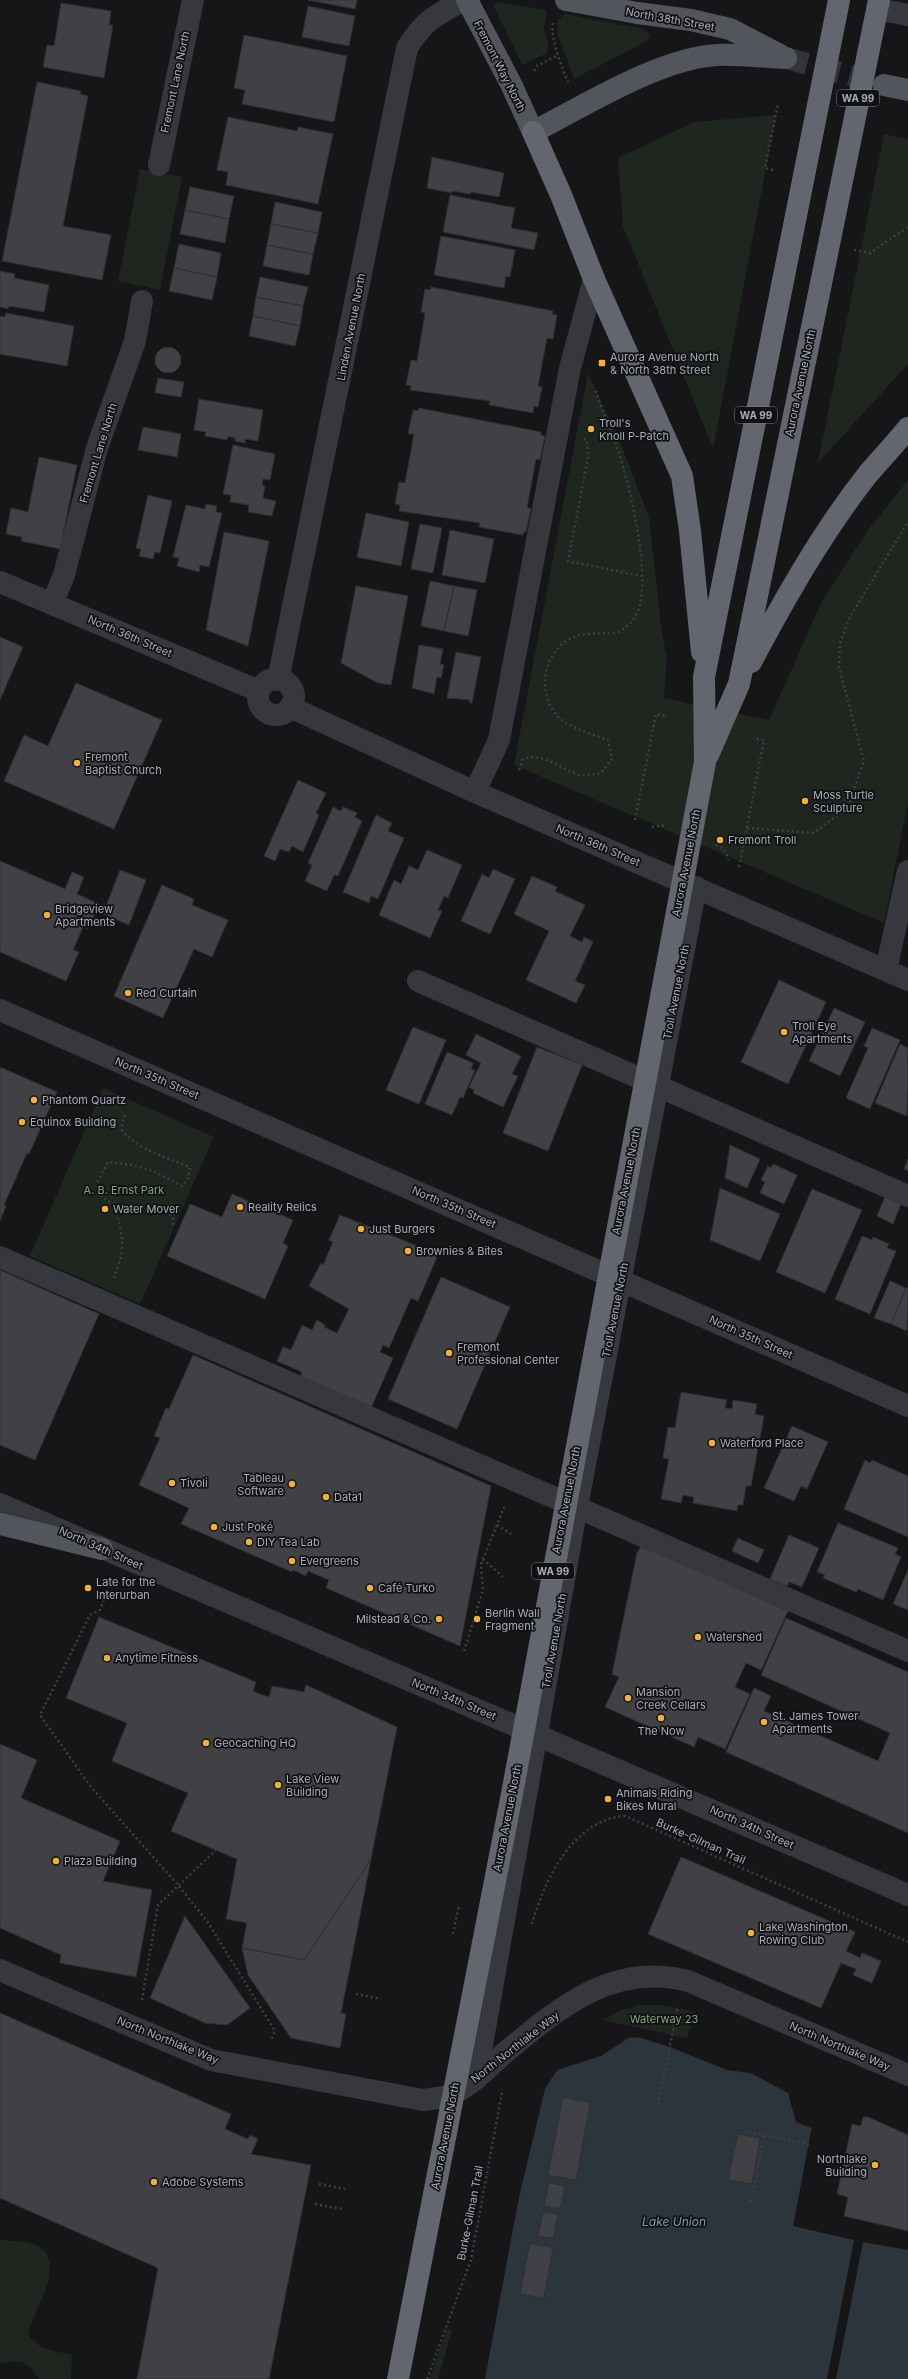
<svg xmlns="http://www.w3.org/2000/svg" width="908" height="2379" font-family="Inter,sans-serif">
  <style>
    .green { fill: #1e261f }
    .water { fill: #2c353c }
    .pier { fill: #161618 }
    .building { fill: #404145; stroke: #303034 }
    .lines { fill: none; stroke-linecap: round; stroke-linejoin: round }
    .major-tunnel { stroke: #333438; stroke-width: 22; stroke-dasharray: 22 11; stroke-linecap: butt }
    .path { stroke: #3d3f44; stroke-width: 2.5; stroke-dasharray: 2 3; stroke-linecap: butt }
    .minor { stroke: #37383d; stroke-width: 22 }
    .major { stroke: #53555c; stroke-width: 22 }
    .highway { stroke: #63666e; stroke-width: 22 }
    .poi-dot { fill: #f2b134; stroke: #111113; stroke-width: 1.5 }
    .labels { text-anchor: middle; stroke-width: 3.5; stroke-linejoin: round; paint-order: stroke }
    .shield { fill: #111113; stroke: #7b7e86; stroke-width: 1 }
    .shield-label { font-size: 10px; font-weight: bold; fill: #a8adb8 }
    .street-label { font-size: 11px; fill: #a8adb8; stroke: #111113 }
    .poi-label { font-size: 11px; fill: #a8adb8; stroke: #111113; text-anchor: start }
    .park-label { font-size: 11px; fill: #7fa381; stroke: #111113 }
    .water-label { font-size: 12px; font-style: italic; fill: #7f9bb3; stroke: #111113 }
  </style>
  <rect width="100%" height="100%" fill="#161618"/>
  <path class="green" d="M498 2 546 10C547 17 545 20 544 27 544 36 551 43 547 53L522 65 494 7 495 3Z
    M565 14 644 29 649 33 650 37 647 41 574 79 557 32 558 20Z
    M776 115 713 449 623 226 618 158 694 122Z
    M884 134 908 139V364L818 463Z
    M140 169 182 177 160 290 118 281Z
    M588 373 622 447 649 517 662 634 667 657 664 698 769 720 822 601 868 530 908 480V802L884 923 514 765Z
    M103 1088 214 1137 140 1304 30 1256Z
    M641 2005H662L696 2012 687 2038 602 2020 621 2010Z
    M0 2239C12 2243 25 2239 36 2245 70 2261 32 2311 28 2335L42 2348 72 2355 71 2379H39C26 2360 22 2360 0 2363Z
    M447 2329 452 2330 438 2379H429Z"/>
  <path class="water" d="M630 2037 641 2038 670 2047 727 2070 751 2073 788 2093 796 2122 908 2166V2379H485L519 2197 545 2089 557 2070 601 2056Z"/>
  <path class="pier" d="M812 2126 908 2164V2250L863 2242 836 2379H827L854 2240 793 2226Z"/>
  <path class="building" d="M308 0H357L355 9Z
    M61 3 111 11 109 25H113L104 78 43 67 47 45 54 46Z
    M308 6 355 16 349 46 302 37Z
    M244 35 347 56 334 122 242 104 245 90 234 88Z
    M37 82 81 91 80 94 88 96 63 226 111 235 102 280 2 261Z
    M228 117 297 131 298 127 333 134 318 204 226 185 228 172 217 170Z
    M432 157 504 173 499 197 471 192 470 194 452 191V193L427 188Z
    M190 187 234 196 229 219 185 210Z
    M450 195 515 208 511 228 538 233 534 250 443 232Z
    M275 202 322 212 318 233 271 224Z
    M185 210 229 219 225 243 180 234Z
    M271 224 318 233 313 254 267 245Z
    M441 236 515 250 510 277 506 276 504 288 434 275Z
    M179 244 221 253 217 277 174 268Z
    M267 245 313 254 309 275 263 266Z
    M174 268 217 277 212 300 169 291Z
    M0 271 15 274 14 278 49 285 44 312 9 306 8 309 0 307Z
    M260 277 308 287 303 306 256 297Z
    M431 287 553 311 552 314 557 315 553 339 547 338 538 386 542 387 538 407 534 406 533 413 489 405 490 401 410 390 411 386 406 385 411 360 417 361 425 313 421 312 425 289 430 290Z
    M256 297 303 306 300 326 253 316Z
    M6 313 74 326 67 366 0 354V316L5 317Z
    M253 316 300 326 295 346 249 336Z
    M155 360a13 13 0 1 1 26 0a13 13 0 1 1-26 0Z
    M158 378 184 382 181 397 155 393Z
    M199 399 263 410 258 441 245 439V443L235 441V438L228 436 227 440 205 436 206 432 194 430Z
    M419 408 541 432V435L545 436 540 460 536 459 527 508H531L526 532H524L523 535 479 527 480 523 399 511 400 505 395 504 399 482 405 483 414 434H408L413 410 418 411Z
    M143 427 181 434 177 457 138 450Z
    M233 445 275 454 270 480 263 479 262 485 265 486 263 498 276 501 272 516 248 512 249 505 230 502 231 495 223 494Z
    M39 457 77 465 60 549 21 541 22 537 6 534 11 508 28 512Z
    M148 495 172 501 160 553 155 552 153 559 139 556 141 549 136 548Z
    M206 504 217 506 216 512 222 513 209 567 200 565 199 572 177 566 179 558 173 557 186 505 205 509Z
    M366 513 409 522 401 566 357 557Z
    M420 524 442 528 433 573 411 569Z
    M450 530 494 539 485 583 442 575Z
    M224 532 269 541 248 646 206 630Z
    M430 581 454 586 444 631 421 626Z
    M356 586 408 596 391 685 378 683 341 663Z
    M454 586 477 590 468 636 444 631Z
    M0 637 23 647 0 700Z
    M419 645 443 649 440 664 444 665 441 678 437 677 434 694 412 688Z
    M456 652 481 657 472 703 469 702 470 700 447 698Z
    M76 683 162 720 114 829 4 781 24 735 48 746Z
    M298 780 326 793 316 813 319 815 303 852 292 846 289 852 280 849 275 861 264 856Z
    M333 807 341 811 343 807 357 813 355 817 362 821 338 876 334 875 327 891 305 881 312 865 308 863Z
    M376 815 392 823 388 831 404 838 378 899 371 896 369 903 343 892Z
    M427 850 462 865 448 898 444 896 438 910 442 911 430 938 379 915 394 880 401 884 409 866 418 870Z
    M0 861 65 889 72 872 84 877 77 894 99 904 88 929 83 927 73 950 79 952 66 981 0 952Z
    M493 869 515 879 490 934 461 921 482 874 489 878Z
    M120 870 146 880 129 925 103 914Z
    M532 876 557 887 555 891 585 905 570 936 582 942 584 937 593 942 575 981 585 985 576 1003 526 980 549 931 514 914Z
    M162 885 194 899 192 905 228 920 212 957 194 949 163 1018 114 996Z
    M779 980 826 1002 788 1084 741 1062Z
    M834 1008 865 1022 840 1076 809 1061Z
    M413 1027 446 1040 419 1104 386 1090Z
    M872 1028 900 1040 870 1109 846 1098 868 1048 864 1046Z
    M476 1034 521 1056 512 1074 518 1076 503 1107 473 1093 474 1090 469 1087 481 1063 466 1055Z
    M900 1044 908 1048 907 1116 875 1103Z
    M537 1047 582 1065 548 1151 503 1133Z
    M447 1052 473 1063 471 1069 475 1070 463 1098 460 1097 452 1115 425 1104Z
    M0 1067 57 1092 29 1154 27 1153 4 1205 6 1206 0 1221Z
    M730 1145 760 1159 747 1188 725 1178Z
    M908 1159V1171L904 1169Z
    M773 1164 797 1175 784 1204 760 1193 765 1182 761 1180 768 1166 771 1168Z
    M720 1188 780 1214 760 1261 710 1240Z
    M812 1189 862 1210 825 1293 776 1272Z
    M887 1192 903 1199 893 1224 877 1216Z
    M232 1194 293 1220 283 1243 288 1246 265 1299 167 1256 190 1204 222 1217Z
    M340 1215 430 1251V1253L437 1257 418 1301 411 1298 389 1348 383 1345 380 1352 393 1358 371 1408 300 1377 302 1372 277 1361 283 1347 291 1350 302 1325 312 1330 317 1320 325 1325 324 1327 337 1333 349 1309 309 1286 321 1263 323 1265 333 1242 329 1240Z
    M862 1236 872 1240 873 1237 889 1244 887 1248 896 1251 870 1314 835 1299Z
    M0 1270 99 1314 35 1460 0 1445Z
    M441 1277 510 1307 457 1429 388 1399Z
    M890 1281 906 1288 891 1324 874 1318Z
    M906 1288H908L907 1331 891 1324Z
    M193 1355 491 1486 460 1646 326 1588 329 1580 308 1571 306 1576 293 1570 292 1572 181 1524 189 1508 139 1485 160 1438 154 1436 166 1408 169 1409Z
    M681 1392 727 1400 725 1408 732 1409 733 1400 757 1404 755 1414 764 1416 751 1486H746L743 1505H738L737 1511 693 1503 694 1497 683 1495 681 1503 661 1499 669 1459 663 1458 668 1427 675 1428Z
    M792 1426 828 1442 807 1489 801 1486 794 1501 764 1488Z
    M865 1460 870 1463 872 1460 908 1476V1537L844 1509Z
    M838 1523 898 1548 895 1554 901 1557 883 1600 858 1589 856 1592 823 1578 825 1575 817 1572Z
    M789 1535 819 1548 802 1587 789 1582 787 1586 770 1579Z
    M738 1538 764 1550 758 1563 732 1551Z
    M642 1545 788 1611 761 1670 746 1663 735 1687 750 1694 725 1749 698 1737 694 1747 605 1707 619 1677 612 1674 637 1553Z
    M908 1570V1610L893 1604Z
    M99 1617 256 1682 253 1691 260 1694 269 1697 272 1686 304 1692 306 1685 397 1727 371 1859 304 1960 242 1948 247 1923 226 1919 237 1859 171 1831 188 1793 112 1761 127 1723 66 1698Z
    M786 1618 908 1672V1833L726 1752 754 1688 771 1696 764 1711 878 1761 890 1733 761 1675Z
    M0 1744 37 1760 21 1798 120 1841 103 1881 152 1890 136 1977 60 1963 61 1955 0 1928Z
    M681 1857 855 1932 846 1951 860 1958 862 1953 881 1961 872 1983 853 1975 856 1969 841 1963 821 2008 648 1934Z
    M371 1859 341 2013 346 2014 340 2048 291 2038 248 1975 242 1948 304 1960Z
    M185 1916 250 2008 227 2025 205 2023 150 1998Z
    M0 2013 231 2114 225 2129 248 2139 250 2135 258 2139 251 2154 311 2165 269 2379H137L158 2268 0 2198Z
    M563 2097 590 2103 576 2180 548 2175Z
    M863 2117H868L908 2135V2231L844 2216 848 2197 837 2194 852 2124 861 2126Z
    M738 2134 760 2138 752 2184 728 2180Z
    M549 2183 565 2186 560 2209 544 2206Z
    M543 2212 558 2215 553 2238 538 2236Z
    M530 2243 553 2248 544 2298 520 2294Z"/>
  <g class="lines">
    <path class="major-tunnel" d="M786 58 882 84"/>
    <path class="path" d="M553 23C550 39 562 67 568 82
      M534 71 537 66 558 55
      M773 170 765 168 778 104
      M854 250 870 253 908 227
      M584 439 587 440 588 458 568 561 641 576
      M519 770 523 759C544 752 560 769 579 775 585 776 595 774 601 773L612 759 608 740C594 735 578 730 566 723 536 704 539 655 570 639 587 629 609 637 620 631 632 624 639 613 641 599 647 560 631 492 619 453 612 431 601 410 595 388
      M635 820 656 714 665 716
      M652 827 667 825
      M747 828 814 833 848 807 864 761 839 667 840 643 850 617 908 522
      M716 845 724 849 729 860
      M739 867 764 740 753 738
      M125 1115 122 1123V1131C143 1152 163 1156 190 1167L188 1179 182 1186 153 1171 132 1165 108 1162 98 1181 100 1194 107 1201 119 1206 154 1205 162 1208 172 1216 174 1226
      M114 1278C118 1267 123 1254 122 1242 122 1228 115 1219 119 1206
      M497 1525 511 1534
      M483 1559 503 1577
      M111 1581 100 1610 90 1615 40 1715 91 1787 178 1885 207 1921 275 2031 271 2041
      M464 1651 483 1590 481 1564 505 1505
      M532 1924C544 1881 573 1819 625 1816L908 1942
      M453 1934 459 1905
      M356 1994 381 1999
      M142 2000 158 1905 216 1850
      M658 2104 678 2006
      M744 2131 809 2144
      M319 2184 345 2189
      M751 2202 764 2135
      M315 2204 342 2209
      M427 2379 471 2260 502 2092"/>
    <path class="minor" d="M877 9 908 15
      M159 165 193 0
      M0 582 259 691
      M52 604 64 575 97 448 135 341 142 301
      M258 697a18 18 0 1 1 36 0a18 18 0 1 1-36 0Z
      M278 680 407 48C424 20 436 15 464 0
      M290 707 475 792 908 980
      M475 792 499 740 570 368 594 279
      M886 970 908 871
      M418 981 908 1196
      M0 1010 908 1406
      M0 1257 908 1651
      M0 1504 908 1895
      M0 1970 211 2060 423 2100C431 2099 439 2098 447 2096 467 2091 491 2064 507 2051 561 2006 614 1962 688 1981L908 2075
      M476 2079 577 1506 696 887"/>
    <path class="major" d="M467 0 511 84 533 132C584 106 660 58 717 55 740 54 763 57 786 58
      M566 0 637 13 691 20 730 29 780 55
      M884 85 908 90
      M0 1524 102 1549"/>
    <path class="highway" d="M533 132 561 195 594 279 682 476 690 531 702 652
      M751 662C785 598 823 531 868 474 881 459 895 444 908 428
      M708 755 739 684 879 0
      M398 2379 511 1799 705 762 704 677 839 0"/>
  </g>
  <g class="poi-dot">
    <rect x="598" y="359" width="8" height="8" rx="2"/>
    <circle cx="591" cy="429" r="4"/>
    <circle cx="77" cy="763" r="4"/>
    <circle cx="805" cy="801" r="4"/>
    <circle cx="720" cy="840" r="4"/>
    <circle cx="47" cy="915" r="4"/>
    <circle cx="128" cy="993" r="4"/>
    <circle cx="784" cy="1032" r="4"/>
    <circle cx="34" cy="1100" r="4"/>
    <circle cx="22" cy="1122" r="4"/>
    <circle cx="240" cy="1207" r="4"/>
    <circle cx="105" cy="1209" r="4"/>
    <circle cx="361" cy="1229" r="4"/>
    <circle cx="408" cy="1251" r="4"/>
    <circle cx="449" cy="1353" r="4"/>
    <circle cx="712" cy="1443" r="4"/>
    <circle cx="172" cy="1483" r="4"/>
    <circle cx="292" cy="1484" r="4"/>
    <circle cx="326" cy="1497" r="4"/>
    <circle cx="214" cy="1527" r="4"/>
    <circle cx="249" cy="1542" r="4"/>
    <circle cx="292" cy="1561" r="4"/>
    <circle cx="88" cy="1588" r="4"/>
    <circle cx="370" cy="1588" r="4"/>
    <circle cx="439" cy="1619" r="4"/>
    <circle cx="477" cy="1619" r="4"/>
    <circle cx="698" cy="1637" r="4"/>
    <circle cx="107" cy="1658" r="4"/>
    <circle cx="628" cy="1698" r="4"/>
    <circle cx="661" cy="1718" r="4"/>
    <circle cx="764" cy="1722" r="4"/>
    <circle cx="206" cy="1743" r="4"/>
    <circle cx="278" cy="1785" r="4"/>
    <circle cx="608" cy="1799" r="4"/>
    <circle cx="56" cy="1861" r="4"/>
    <circle cx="751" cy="1933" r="4"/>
    <circle cx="875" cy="2165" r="4"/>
    <circle cx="154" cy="2182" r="4"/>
  </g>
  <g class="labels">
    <g class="shield">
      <rect x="837" y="90" width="42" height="16" rx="3"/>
      <rect x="735" y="407" width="42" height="16" rx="3"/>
      <rect x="532" y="1563" width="42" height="16" rx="3"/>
    </g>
    <g class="shield-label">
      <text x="858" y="102">WA 99</text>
      <text x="756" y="419">WA 99</text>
      <text x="553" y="1575">WA 99</text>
    </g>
    <g class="street-label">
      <text transform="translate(670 19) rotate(10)" y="4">North 38th Street</text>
      <text transform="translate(500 66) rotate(63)" y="4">Fremont Way North</text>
      <text transform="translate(175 82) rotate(-78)" y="4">Fremont Lane North</text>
      <text transform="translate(351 327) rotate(-79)" y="4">Linden Avenue North</text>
      <text transform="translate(800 383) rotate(-78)" y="4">Aurora Avenue North</text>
      <text transform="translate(98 453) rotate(-73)" y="4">Fremont Lane North</text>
      <text transform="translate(130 636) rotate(23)" y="4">North 36th Street</text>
      <text transform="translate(598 845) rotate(23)" y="4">North 36th Street</text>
      <text transform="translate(686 863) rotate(-79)" y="4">Aurora Avenue North</text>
      <text transform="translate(676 992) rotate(-79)" y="4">Troll Avenue North</text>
      <text transform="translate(157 1078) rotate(23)" y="4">North 35th Street</text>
      <text transform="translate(626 1181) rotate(-79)" y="4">Aurora Avenue North</text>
      <text transform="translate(454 1207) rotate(23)" y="4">North 35th Street</text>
      <text transform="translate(615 1310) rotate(-79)" y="4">Troll Avenue North</text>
      <text transform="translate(751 1337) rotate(24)" y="4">North 35th Street</text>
      <text transform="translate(566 1500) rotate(-79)" y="4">Aurora Avenue North</text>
      <text transform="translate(101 1548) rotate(24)" y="4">North 34th Street</text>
      <text transform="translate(554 1641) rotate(-80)" y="4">Troll Avenue North</text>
      <text transform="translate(454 1699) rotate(23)" y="4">North 34th Street</text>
      <text transform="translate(507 1818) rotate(-79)" y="4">Aurora Avenue North</text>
      <text transform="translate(752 1827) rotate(24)" y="4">North 34th Street</text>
      <text transform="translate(701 1841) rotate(24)" y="4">Burke-Gilman Trail</text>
      <text transform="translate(168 2040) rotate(22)" y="4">North Northlake Way</text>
      <text transform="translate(840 2046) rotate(23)" y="4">North Northlake Way</text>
      <text transform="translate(515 2047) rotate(-38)" y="4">North Northlake Way</text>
      <text transform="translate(445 2136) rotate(-79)" y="4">Aurora Avenue North</text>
      <text transform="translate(470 2213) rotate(-79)" y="4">Burke-Gilman Trail</text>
    </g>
    <g class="poi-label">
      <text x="610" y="361">Aurora Avenue North<tspan x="610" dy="13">&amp; North 38th Street</tspan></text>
      <text x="599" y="427">Troll's<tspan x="599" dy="13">Knoll P-Patch</tspan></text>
      <text x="85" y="761">Fremont<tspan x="85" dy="13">Baptist Church</tspan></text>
      <text x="813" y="799">Moss Turtle<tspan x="813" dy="13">Sculpture</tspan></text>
      <text x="728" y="844">Fremont Troll</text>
      <text x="55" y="913">Bridgeview<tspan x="55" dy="13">Apartments</tspan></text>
      <text x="136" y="997">Red Curtain</text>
      <text x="792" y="1030">Troll Eye<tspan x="792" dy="13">Apartments</tspan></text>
      <text x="42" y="1104">Phantom Quartz</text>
      <text x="30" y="1126">Equinox Building</text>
      <text x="248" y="1211">Reality Relics</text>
      <text x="113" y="1213">Water Mover</text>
      <text x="369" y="1233">Just Burgers</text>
      <text x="416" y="1255">Brownies &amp; Bites</text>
      <text x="457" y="1351">Fremont<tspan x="457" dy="13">Professional Center</tspan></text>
      <text x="720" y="1447">Waterford Place</text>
      <text x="284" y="1482" text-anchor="end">Tableau<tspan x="284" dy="13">Software</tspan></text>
      <text x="180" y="1487">Tivoli</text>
      <text x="334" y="1501">Data1</text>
      <text x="222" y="1531">Just Poké</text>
      <text x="257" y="1546">DIY Tea Lab</text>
      <text x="300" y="1565">Evergreens</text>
      <text x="96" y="1586">Late for the<tspan x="96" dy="13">Interurban</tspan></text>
      <text x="378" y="1592">Café Turko</text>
      <text x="485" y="1617">Berlin Wall<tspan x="485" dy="13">Fragment</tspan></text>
      <text x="431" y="1623" text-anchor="end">Milstead &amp; Co.</text>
      <text x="706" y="1641">Watershed</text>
      <text x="115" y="1662">Anytime Fitness</text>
      <text x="636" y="1696">Mansion<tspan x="636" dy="13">Creek Cellars</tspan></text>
      <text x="772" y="1720">St. James Tower<tspan x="772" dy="13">Apartments</tspan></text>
      <text x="661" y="1735" text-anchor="middle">The Now</text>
      <text x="214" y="1747">Geocaching HQ</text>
      <text x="286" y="1783">Lake View<tspan x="286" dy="13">Building</tspan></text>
      <text x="616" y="1797">Animals Riding<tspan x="616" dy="13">Bikes Mural</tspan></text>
      <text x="64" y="1865">Plaza Building</text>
      <text x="759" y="1931">Lake Washington<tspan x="759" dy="13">Rowing Club</tspan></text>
      <text x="867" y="2163" text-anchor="end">Northlake<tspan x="867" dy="13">Building</tspan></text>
      <text x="162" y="2186">Adobe Systems</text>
    </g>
    <g class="park-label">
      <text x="124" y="1194">A. B. Ernst Park</text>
      <text x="664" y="2023">Waterway 23</text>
    </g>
    <g class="water-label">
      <text x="674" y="2226">Lake Union</text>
    </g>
  </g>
</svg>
